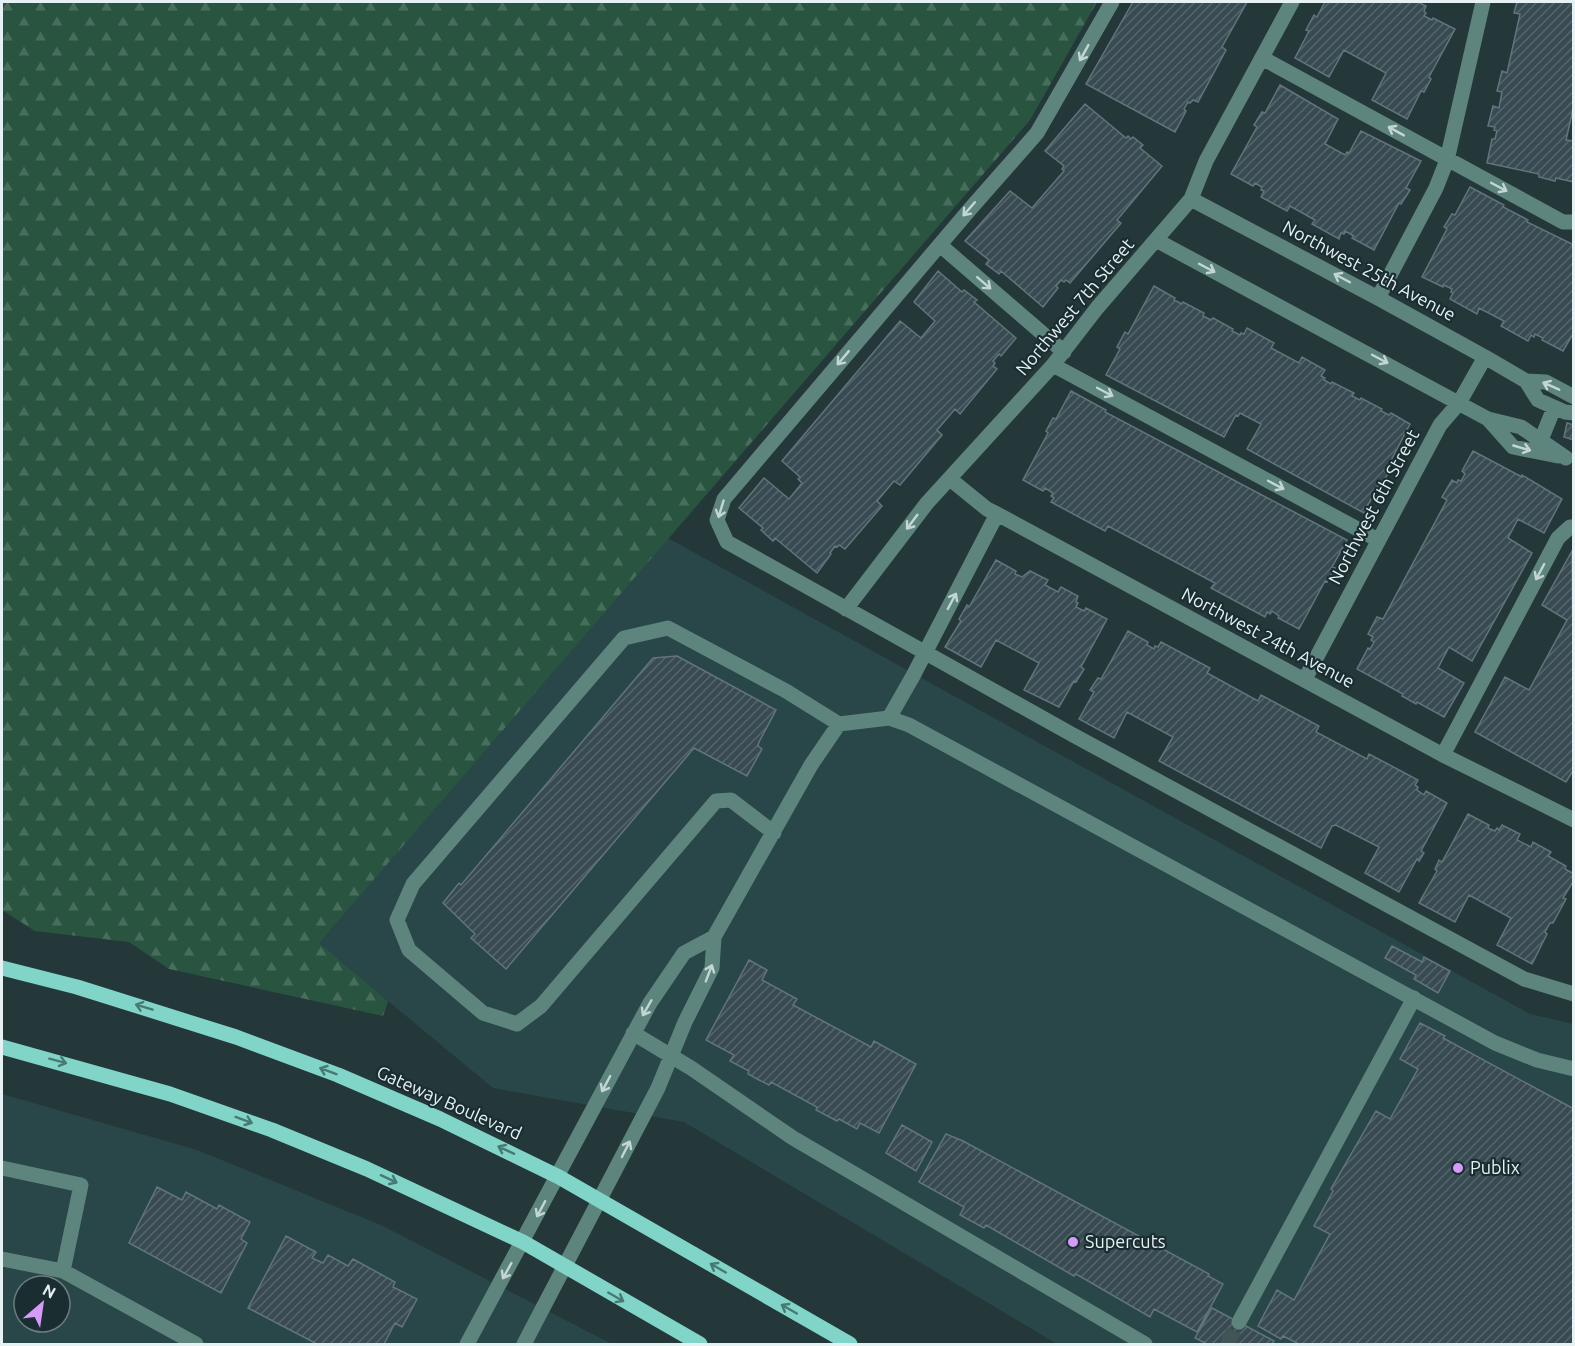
<svg xmlns="http://www.w3.org/2000/svg" width="1575" height="1346" font-family="Ubuntu,sans-serif">
  <style>
    .built { fill: #294648; fill-rule: evenodd }
    .forest { fill: url(#forest-firs) }
    .building { fill: url(#building-hatch); stroke: #62757d; stroke-width: 1.5 }
    .lines { fill: none; stroke-linecap: round; stroke-linejoin: round }
    .minor-tunnel { stroke: #415456; stroke-width: 15; stroke-dasharray: 15 8; stroke-linecap: butt }
    .minor { stroke: #5d857e; stroke-width: 15 }
    .major { stroke: #80d5c8; stroke-width: 15 }
    .oneway { stroke: #c3d6d5 }
    .oneway2 { stroke: #487974 }
    .poi-dot { fill: #d69bfa; stroke: #1a2d30; stroke-width: 2 }
    .labels { text-anchor: middle; stroke-width: 4.5; stroke-linejoin: round; paint-order: stroke }
    .street-label { font-size: 18px; fill: #e5f1f2; stroke: #1a2d30 }
    .poi-label { font-size: 18px; fill: #e5f1f2; stroke: #1a2d30; text-anchor: start }
  </style>
  <defs>
    <pattern id="forest-firs" width="22" height="20" patternUnits="userSpaceOnUse" patternTransform="scale(1.5)"><rect width="22" height="20" fill="#285440"/><path d="M5 1l3.5 6h-7zM16 11l3.5 6h-7z" fill="#476d5c"/></pattern>
    <pattern id="building-hatch" width="6" height="6" patternUnits="userSpaceOnUse" patternTransform="scale(1.5)"><rect width="6" height="6" fill="#394b52"/><path d="M-1 1l2-2M0 6l6-6M5 7l2-2" fill="none" stroke="#56656b"/></pattern>
  </defs>
  <rect width="100%" height="100%" fill="#24383a"/>
  <path class="built" d="M668 538 1530 1014 1573 1024V1344H1057L684 1122 493 1088 318 943Z
    M2 1094 197 1150 383 1226 612 1344H2ZM24 1286H60V1322H24Z"/>
  <path class="forest" d="M2 2H1097L1030 120 319 943 388 1001 383 1016 169 969 129 942 35 931 2 910Z"/>
  <path class="building" d="M1133 2H1247L1222 47 1226 50 1198 102 1193 100 1190 103 1188 102 1184 109 1186 111 1175 132 1086 84Z
    M1325 2H1418L1426 6 1424 11 1426 13 1424 16 1432 20 1433 18 1455 29 1429 77 1431 79 1424 92 1421 91 1407 119 1372 100 1386 73 1344 50 1329 77 1295 58 1309 31 1306 30 1314 15 1317 17Z
    M1517 2H1574V105L1566 140 1574 141V182L1556 178 1555 181 1539 177V174L1487 163 1492 139H1495L1497 131 1494 130 1495 127 1488 126 1493 106 1499 108 1502 92 1497 91 1502 71 1507 73 1520 14 1514 13Z
    M1280 85 1338 119 1325 144 1345 155 1347 152 1349 153 1361 131 1421 161 1406 188 1410 190 1401 204 1399 203 1374 250 1352 238 1354 236 1345 231 1344 234 1341 233 1339 239 1312 224 1315 220 1290 206 1287 211 1261 197 1264 191 1261 190 1262 187 1255 183 1253 186 1231 174 1257 127 1254 125 1262 112 1265 113Z
    M1085 104 1126 138 1128 136 1131 139 1133 137 1143 145 1140 148 1162 166 1117 220 1121 223 1070 283 1066 280 1064 282 1061 280 1056 286 1058 288 1043 307 1001 271 999 274 986 264 989 260 965 241 1010 191 1032 208 1064 171 1062 169 1064 166 1045 151Z
    M1470 187 1504 205 1503 207 1528 220 1527 222 1574 245V332L1563 351 1542 340 1543 338 1535 334 1534 337 1531 335 1528 341 1501 326 1504 321 1479 308 1477 314 1450 299 1453 293 1451 292 1452 289 1444 285 1443 287 1422 277 1447 229 1444 227 1452 214 1455 215Z
    M938 271 962 292 964 290 977 300 974 302 1016 338 1001 356 999 354 993 361 995 363 993 366 997 369 960 414 955 409 937 430 942 435 900 485 894 481 877 501 882 506 845 549 839 545 837 547 835 546 830 553 831 554 817 573 775 538 773 541 761 530 763 528 739 508 764 478 789 499 802 483 798 479 800 477 782 461 900 321 921 338 935 321 914 302Z
    M1154 286 1175 298 1174 300 1182 304 1183 302 1204 313 1203 316 1211 320 1213 318 1233 329 1232 331 1240 335 1241 333 1244 334 1247 328 1274 343 1271 348 1299 363 1302 357 1325 370 1321 376 1325 378 1324 380 1331 384 1332 382 1354 393 1352 396 1360 400 1361 398 1382 409 1381 411 1389 415 1391 413 1410 424 1385 472 1388 473 1381 487 1378 486 1364 513 1247 449 1261 424 1240 413 1238 416 1236 415 1224 437 1106 375 1120 349 1117 347 1125 332 1128 334Z
    M1071 391 1106 410 1105 412 1347 540 1332 567 1335 568 1327 582 1325 581 1299 629 1278 618 1279 616 1272 611 1270 614 1267 612 1265 617 1211 588 1215 583 1108 526 1105 531 1051 502 1054 498 1051 496 1053 493 1045 488 1043 491 1023 480 1048 433 1046 431 1053 418 1056 419Z
    M1567 423 1574 425V440L1564 437Z
    M1473 451 1522 477V475L1562 499 1544 533 1518 519 1508 538 1532 553 1472 661 1449 647 1438 668 1464 683 1444 717 1417 702 1416 704 1402 696 1403 694 1357 669 1368 648 1370 649 1374 642 1371 640 1373 637 1368 634 1377 617 1383 619 1447 500 1442 497 1452 480 1457 483 1458 480 1461 481 1465 474 1462 471Z
    M1572 551 1574 769 1566 782 1475 732 1505 677 1529 690 1567 620 1542 605Z
    M996 560 1016 571 1015 574 1022 577 1030 571 1048 580 1045 585 1058 592 1061 587 1078 596 1076 602 1078 603 1076 607 1084 611 1086 608 1107 619 1081 667 1084 669 1076 682 1074 681 1059 707 1024 690 1039 663 996 640 981 667 945 647 961 621 959 619 967 605 969 607Z
    M1128 631 1148 642 1147 645 1154 649 1155 646 1158 647 1161 642 1210 668 1207 673 1258 701 1261 695 1319 726 1316 732 1367 759 1369 754 1418 780 1415 785 1418 787 1417 790 1424 795 1426 791 1447 803 1421 851 1424 853 1419 861 1417 859 1399 892 1365 873 1379 847 1336 825 1332 826 1321 848 1159 761 1173 737 1127 712 1114 738 1079 719 1094 692 1090 690 1098 678 1101 679Z
    M677 656 776 710 759 742 758 746 762 749 747 776 694 748 506 969 471 938 475 934 443 903 459 883 461 885 653 658Z
    M1468 814 1489 825 1488 828 1495 831 1497 828 1499 830 1502 825 1520 834 1517 840 1531 847 1533 842 1551 852 1548 856 1566 866 1565 869 1574 874V880L1563 898 1566 899 1553 923H1550L1545 932 1547 934 1532 964 1497 945 1511 918 1469 895 1455 922 1419 903 1437 871 1435 869 1439 860 1442 862Z
    M1392 946 1422 962 1424 957 1450 971 1438 993 1414 979 1416 975 1385 958Z
    M749 960 767 970 762 980 797 999 793 1005 871 1047 874 1041 916 1064 879 1133 860 1123 857 1129 839 1119 837 1121 816 1110 817 1107 771 1082 769 1085 759 1080 748 1074 749 1071 730 1061 734 1055 706 1040Z
    M1420 1023 1445 1036 1443 1038 1574 1109 1573 1344H1299L1283 1336 1281 1339 1258 1326 1277 1290 1294 1300 1330 1234 1314 1226 1333 1191 1331 1189 1376 1111 1390 1119 1418 1069 1400 1059Z
    M902 1125 932 1142 916 1171 886 1153Z
    M946 1134 963 1141 1209 1274 1208 1276 1223 1284 1197 1332 1154 1309 1150 1317 1076 1274 1074 1276 986 1225 984 1228 960 1215 964 1207 919 1182Z
    M157 1187 182 1200 186 1192 217 1209 219 1205 250 1222 241 1239 247 1243 221 1293 129 1243Z
    M286 1236 316 1252 312 1258 323 1263 328 1255 348 1266 353 1259 395 1282 393 1287 417 1299 402 1327 395 1323 384 1344H317L248 1308Z
    M1212 1308 1274 1341 1272 1344H1207L1195 1338Z"/>
  <g class="lines">
    <path class="minor-tunnel" d="M1227 1344 1239 1322"/>
    <path class="minor" d="M1112 2 1037 133 971 208 724 499 717 520 727 542 1073 735 1524 979 1574 994
      M1262 58 1563 222H1574
      M1191 199 1378 298 1485 357 1526 381 1538 400 1565 412 1574 413
      M1156 240 1488 419 1521 427 1566 458
      M940 245 1064 352
      M1378 298 1436 188 1447 160 1483 2
      M1053 365 1378 540
      M1526 381 1546 382 1574 397
      M1488 419 1513 447 1558 456
      M1541 440 1554 408
      M950 479 987 509 997 514 1443 755 1574 820
      M846 609 927 503 1053 365 1097 308 1191 199 1206 161 1292 2
      M1305 679 1440 425 1459 403 1485 357
      M889 718 913 676 997 514
      M1443 755 1558 538 1570 527H1574
      M774 833 731 800 716 801 541 1006 517 1024 483 1013 409 950 397 920 413 884 624 638 668 628 786 691 839 724 889 718 909 725 1495 1043 1537 1060 1574 1069
      M633 1033 691 1068 793 1138 1145 1344
      M2 1168 81 1185 63 1271
      M2 1259 63 1271 196 1344
      M1239 1322 1414 998
      M467 1344 650 1003 684 953 714 937
      M524 1344 658 1088 685 1022 712 968 714 937 811 765 839 724"/>
    <path class="major" d="M2 968 77 987 236 1037 338 1075 440 1119 559 1177 850 1344
      M2 1047 170 1094 272 1130 367 1169 523 1242 700 1344"/>
  </g>
  <defs><path id="oneway-shaft" d="M-6 0H5M1.5-3L5.5 0L1.5 3" fill="none" stroke-width="1.6" stroke-linecap="round" stroke-linejoin="round" transform="scale(1.5)"/></defs>
  <g class="oneway">
    <use href="#oneway-shaft" transform="translate(1084 53) rotate(119)"/>
    <use href="#oneway-shaft" transform="translate(1396 131) rotate(-151)"/>
    <use href="#oneway-shaft" transform="translate(1499 187) rotate(28)"/>
    <use href="#oneway-shaft" transform="translate(969 209) rotate(131)"/>
    <use href="#oneway-shaft" transform="translate(1207 268) rotate(28)"/>
    <use href="#oneway-shaft" transform="translate(1342 278) rotate(-152)"/>
    <use href="#oneway-shaft" transform="translate(984 283) rotate(41)"/>
    <use href="#oneway-shaft" transform="translate(843 358) rotate(130)"/>
    <use href="#oneway-shaft" transform="translate(1380 359) rotate(28)"/>
    <use href="#oneway-shaft" transform="translate(1551 386) rotate(-156)"/>
    <use href="#oneway-shaft" transform="translate(1105 392) rotate(28)"/>
    <use href="#oneway-shaft" transform="translate(1522 448) rotate(16)"/>
    <use href="#oneway-shaft" transform="translate(1276 485) rotate(28)"/>
    <use href="#oneway-shaft" transform="translate(721 509) rotate(107)"/>
    <use href="#oneway-shaft" transform="translate(912 522) rotate(127)"/>
    <use href="#oneway-shaft" transform="translate(1540 572) rotate(118)"/>
    <use href="#oneway-shaft" transform="translate(952 601) rotate(-62)"/>
    <use href="#oneway-shaft" transform="translate(709 973) rotate(-69)"/>
    <use href="#oneway-shaft" transform="translate(647 1008) rotate(120)"/>
    <use href="#oneway-shaft" transform="translate(606 1084) rotate(118)"/>
    <use href="#oneway-shaft" transform="translate(626 1149) rotate(-63)"/>
    <use href="#oneway-shaft" transform="translate(541 1209) rotate(118)"/>
    <use href="#oneway-shaft" transform="translate(507 1271) rotate(119)"/>
  </g>
  <g class="oneway2">
    <use href="#oneway-shaft" transform="translate(144 1007) rotate(-163)"/>
    <use href="#oneway-shaft" transform="translate(58 1061) rotate(15)"/>
    <use href="#oneway-shaft" transform="translate(328 1071) rotate(-159)"/>
    <use href="#oneway-shaft" transform="translate(244 1120) rotate(20)"/>
    <use href="#oneway-shaft" transform="translate(506 1150) rotate(-155)"/>
    <use href="#oneway-shaft" transform="translate(389 1179) rotate(25)"/>
    <use href="#oneway-shaft" transform="translate(718 1268) rotate(-150)"/>
    <use href="#oneway-shaft" transform="translate(616 1297) rotate(30)"/>
    <use href="#oneway-shaft" transform="translate(789 1309) rotate(-150)"/>
  </g>
  <g class="poi-dot">
    <circle cx="1458" cy="1168" r="6"/>
    <circle cx="1073" cy="1242" r="6"/>
  </g>
  <g class="labels">
    <g class="street-label">
      <text transform="translate(1369 271) rotate(28)" y="6">Northwest 25th Avenue</text>
      <text transform="translate(1075 307) rotate(-50)" y="6">Northwest 7th Street</text>
      <text transform="translate(1374 507) rotate(-62)" y="6">Northwest 6th Street</text>
      <text transform="translate(1268 638) rotate(28)" y="6">Northwest 24th Avenue</text>
      <text transform="translate(449 1103) rotate(24)" y="6">Gateway Boulevard</text>
    </g>
    <g class="poi-label">
      <text x="1470" y="1174">Publix</text>
      <text x="1085" y="1248">Supercuts</text>
    </g>
  </g>
  <rect width="1575" height="1346" fill="none" stroke="#e5f1f2" stroke-width="6"/>
  <g transform="translate(42 1304) rotate(29)"><circle r="28" fill="#1a2d30" stroke="#6b7b7e" stroke-width="1.5"/>
  <path d="M0-4.5L10 22L0 15L-10 22Z" fill="#d69bfa"/>
  <text y="-9" font-size="16" font-weight="bold" text-anchor="middle" fill="#e5f1f2">N</text>
  </g>
</svg>
